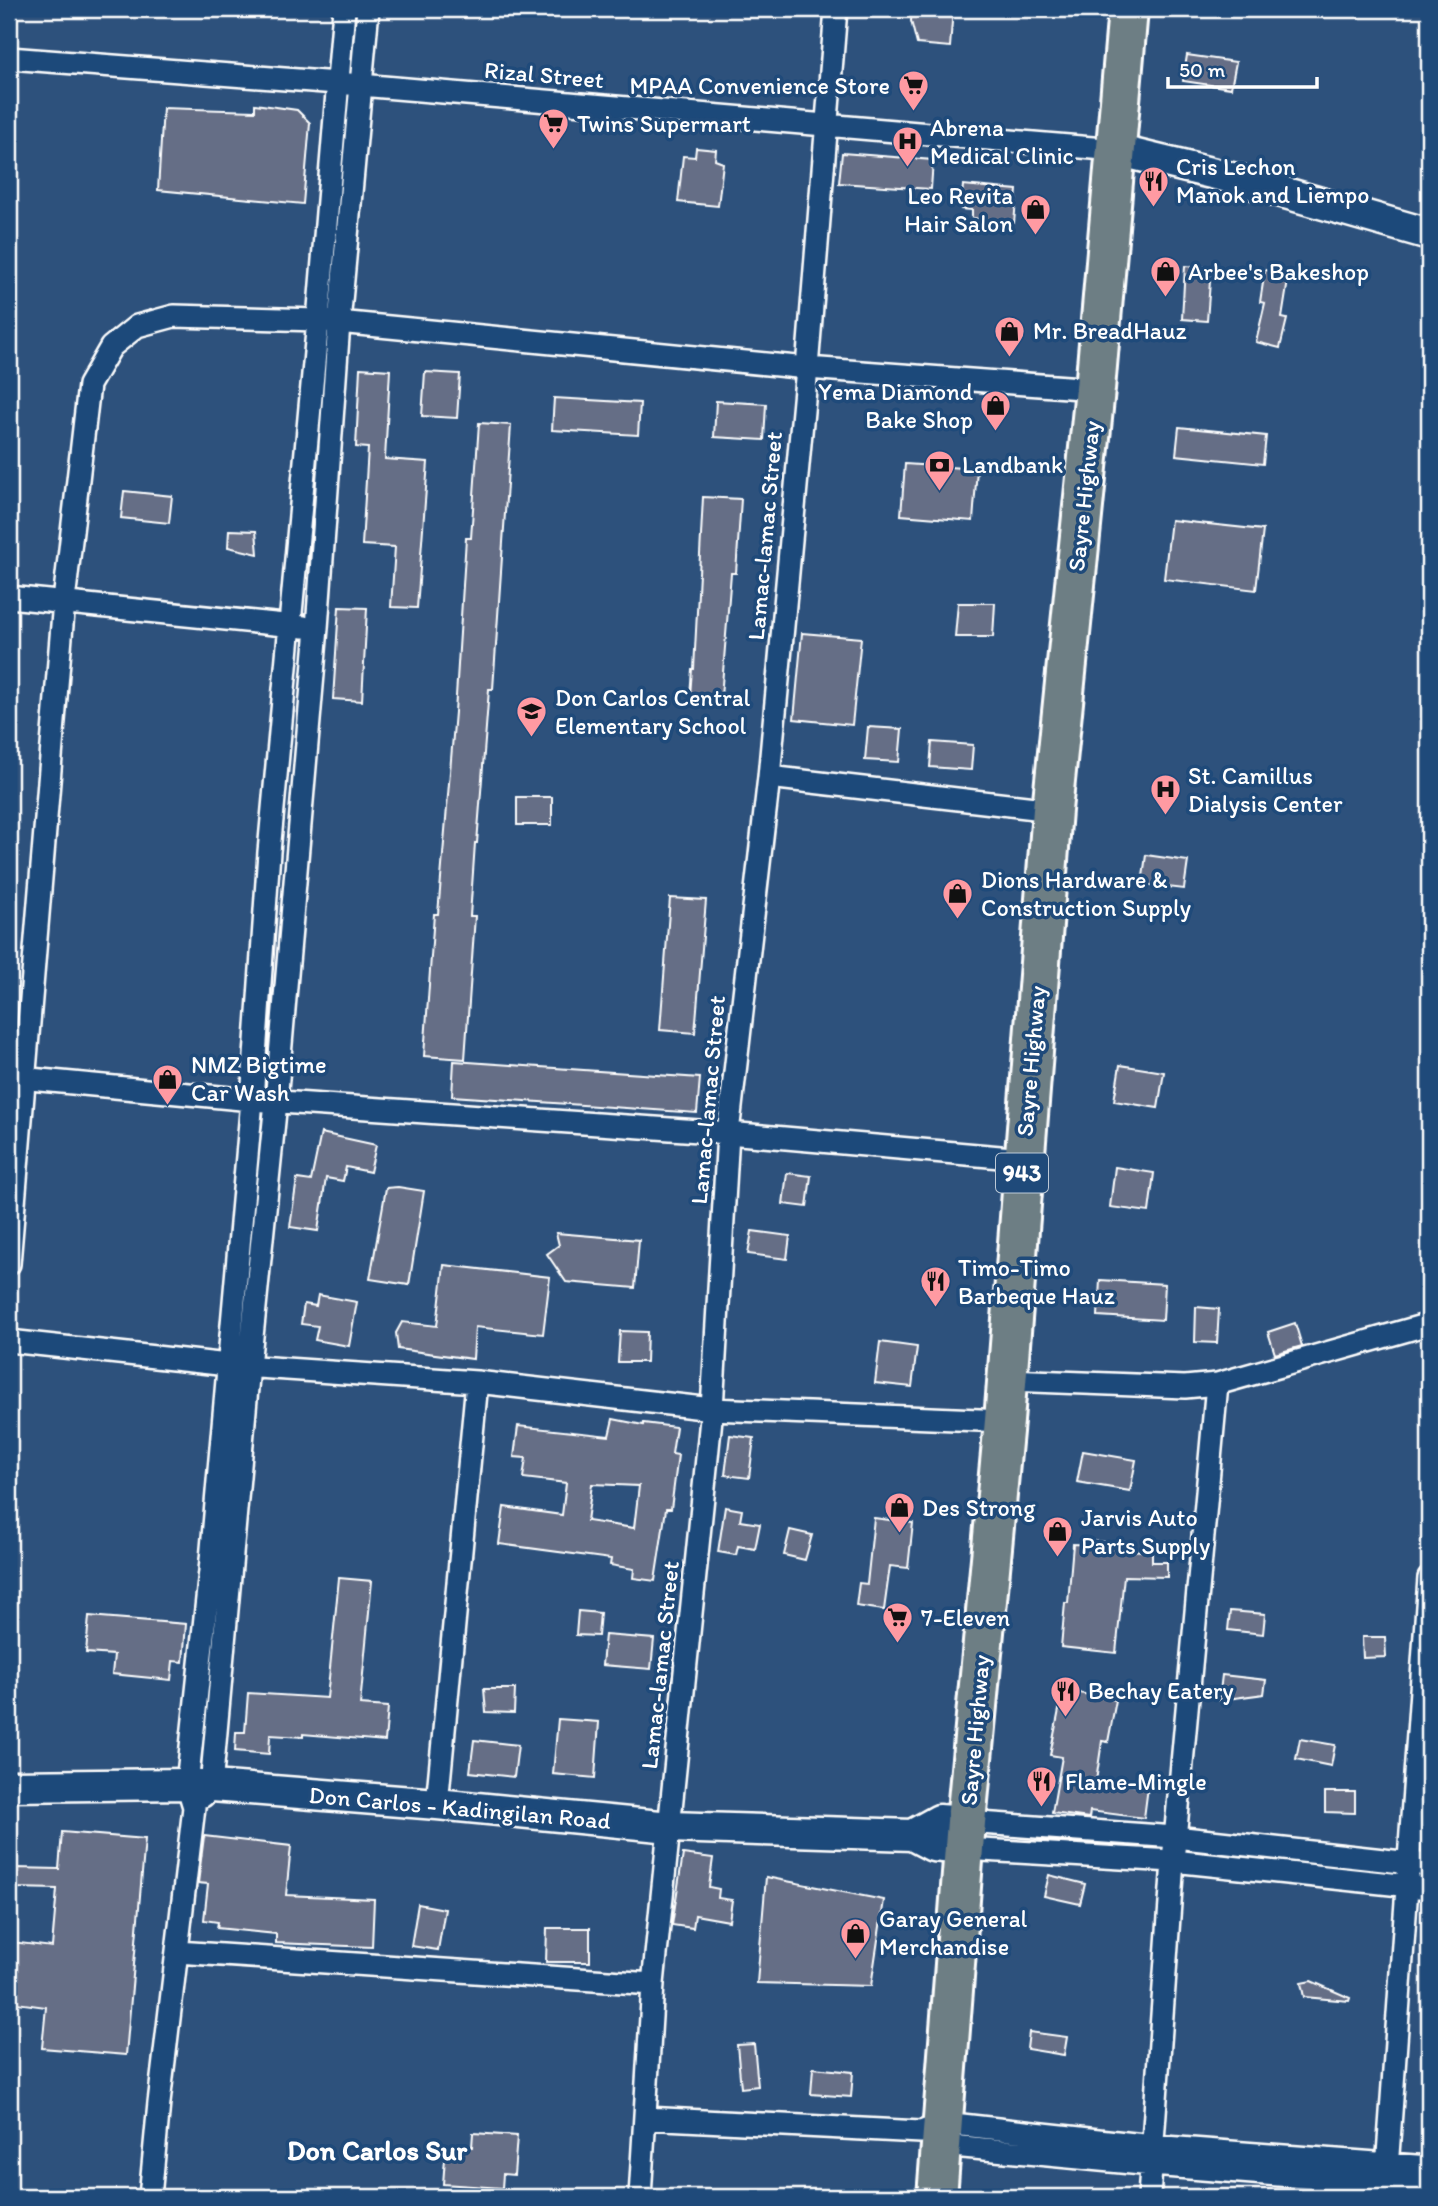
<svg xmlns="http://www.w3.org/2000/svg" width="1438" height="2206" font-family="Itim,sans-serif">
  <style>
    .building { fill: #656e86; stroke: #fff; stroke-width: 2; fill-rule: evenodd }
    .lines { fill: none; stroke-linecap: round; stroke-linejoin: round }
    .street-casing { stroke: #fff; stroke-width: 26 }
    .secondary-casing { stroke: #fff; stroke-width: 35 }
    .highway-casing { stroke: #fff; stroke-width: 44 }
    .street { stroke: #1f4a7a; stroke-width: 21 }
    .secondary { stroke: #1f4a7a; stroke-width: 30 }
    .highway { stroke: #6d7e84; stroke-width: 38 }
    .labels { text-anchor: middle; stroke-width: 7; stroke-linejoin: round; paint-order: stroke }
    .shield { fill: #1f4a7a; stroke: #bcc9d7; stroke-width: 2 }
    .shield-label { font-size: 23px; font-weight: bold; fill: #fff }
    .street-label { font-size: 24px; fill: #fff; stroke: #1f4a7a }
    .poi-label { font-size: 24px; fill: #fff; stroke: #1f4a7a; text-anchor: start }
    .quarter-label { font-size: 28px; font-weight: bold; fill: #fff; stroke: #1f4a7a }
  </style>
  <rect width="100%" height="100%" fill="#2d517c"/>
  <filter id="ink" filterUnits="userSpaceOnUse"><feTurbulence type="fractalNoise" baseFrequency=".0143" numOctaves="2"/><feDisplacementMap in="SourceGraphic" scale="14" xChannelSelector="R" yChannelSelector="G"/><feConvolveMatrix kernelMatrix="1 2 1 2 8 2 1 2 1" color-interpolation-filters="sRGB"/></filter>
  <g filter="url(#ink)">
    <path class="building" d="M912 9H953L950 47 917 44 911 21Z
      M1187 55 1236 62 1231 88 1183 81Z
      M255 104 297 110 310 123 303 204 158 190 163 108 255 111Z
      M696 148 716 150 715 160 723 163 718 206 678 202 683 156 695 157Z
      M842 153 933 160 931 189 839 183Z
      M963 185 1017 190 1014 223 972 218V210L961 209Z
      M1185 266 1211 268 1207 321 1182 319Z
      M1265 270 1289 274 1282 318 1287 319 1280 348 1256 342 1265 303 1260 302Z
      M360 368 390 370 385 459 428 462 417 608 391 607 395 547 362 545 368 448 356 447Z
      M425 372 460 374 457 418 422 416Z
      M554 398 640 403 638 435 552 430Z
      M716 401 766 404 764 440 714 437Z
      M479 423 511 425 493 689H489L477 843H475L470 916H475L465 1059 424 1056 434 914H438L455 712 466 538H471Z
      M1179 427 1266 436 1263 464 1176 455Z
      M905 464 977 469 973 521 901 515Z
      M124 491 172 496 169 523 121 518Z
      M703 497 741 499 736 573H731L721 697 690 696 692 669H694Z
      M1171 520 1263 530 1256 590 1164 579Z
      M229 530 256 531 258 554 228 547Z
      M958 603H995L993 637H955Z
      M339 607 367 608 362 701 333 699Z
      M802 633 861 638 852 725 794 719Z
      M868 727 902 729 899 762 865 760Z
      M932 742 973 745 971 770 930 767Z
      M517 797H552V825H517Z
      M1146 855 1188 861 1184 889 1142 884Z
      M670 898 706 900 695 1033 660 1030Z
      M454 1061 700 1078 697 1113 452 1096Z
      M1120 1065 1164 1072 1158 1108 1114 1101Z
      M321 1133 376 1145 370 1172 346 1167 343 1181 326 1178 318 1231 290 1227 297 1179 311 1181Z
      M1115 1167 1154 1173 1149 1212 1110 1207Z
      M787 1173 811 1176 807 1207 783 1204Z
      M398 1187 424 1191 409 1285 370 1279 386 1188Z
      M752 1231 790 1236 787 1259 748 1254Z
      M556 1233 639 1240 635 1288 566 1282 547 1254 559 1245Z
      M444 1265 550 1277 543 1334 475 1327 473 1359 398 1349 396 1333 402 1322 437 1326Z
      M1100 1280 1165 1284 1163 1320 1098 1316Z
      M318 1295 357 1302 349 1346 315 1340 318 1326 301 1324 304 1304 316 1306Z
      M1196 1307 1219 1309 1217 1343 1195 1342Z
      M1295 1323 1302 1346 1275 1354 1268 1332Z
      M620 1331 647 1332 646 1362H618Z
      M880 1342 917 1347 912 1387 875 1383Z
      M613 1419 643 1425V1423L676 1427 672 1454 678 1455 671 1509H666L655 1581 633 1578 634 1569 610 1565 611 1559 499 1544 504 1507 562 1515 566 1483 523 1478 526 1458 514 1457 518 1426 609 1436ZM592 1484 639 1486 634 1528 587 1521Z
      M730 1435 754 1438 749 1478 725 1475Z
      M1083 1451 1136 1460 1130 1491 1077 1482Z
      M725 1507 742 1510 740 1521 760 1524 755 1549 738 1546 736 1555 718 1552Z
      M874 1518 913 1523 908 1568 890 1566 884 1610 856 1606 859 1583 867 1584Z
      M790 1530 812 1535 805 1560 784 1555Z
      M1092 1541 1116 1543 1115 1550 1152 1551V1562H1167V1577L1124 1576 1116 1653 1061 1647 1065 1603H1068L1073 1544 1092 1545Z
      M339 1578 372 1581 360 1705 388 1707 385 1741 303 1734V1737L270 1735 269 1754 235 1751 236 1732H245L248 1693 327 1698Z
      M578 1611 600 1613 598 1636 576 1635Z
      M1230 1611 1265 1614 1263 1634 1228 1630Z
      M89 1616 186 1624 183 1662 173 1661 171 1680 112 1674 114 1655 86 1653Z
      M605 1635 654 1639 651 1669 602 1665Z
      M1362 1637H1385L1386 1657 1363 1658Z
      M1222 1675 1266 1680 1264 1694 1219 1700Z
      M484 1689H515L514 1713 486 1712Z
      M1063 1690 1116 1700 1108 1742 1102 1741 1096 1781 1148 1787 1144 1818 1090 1811 1089 1818 1052 1813 1062 1757 1050 1755Z
      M558 1719 599 1722 595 1778 553 1774Z
      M1300 1739 1335 1745 1331 1766 1296 1759Z
      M474 1740 518 1745 514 1777 470 1772Z
      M1325 1792H1355V1813L1325 1812Z
      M62 1832 145 1839 126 2055 42 2048 46 2007 9 2002V1969L12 1942 52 1947 57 1889 15 1888 16 1868 59 1869Z
      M204 1836 291 1846 286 1895 374 1899 372 1947 276 1943V1934L217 1928 218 1922 204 1920 208 1884 198 1883Z
      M683 1854 713 1858 709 1887 719 1889 718 1898 732 1900 729 1921 695 1915 693 1928 672 1925Z
      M1049 1875 1085 1884 1080 1904 1044 1896Z
      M766 1877 884 1900 871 1986 757 1983Z
      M418 1904 445 1909 438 1950 411 1946Z
      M547 1928H590V1962H546Z
      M1311 1981 1350 1998 1349 2001 1304 1997 1301 1983Z
      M1029 2032 1067 2037 1064 2055 1027 2049Z
      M754 2044 758 2086 741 2088 737 2045Z
      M813 2068 853 2072 851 2097 811 2094Z
      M473 2133 517 2136 514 2175 503 2174 502 2188 443 2184 446 2145 472 2147Z"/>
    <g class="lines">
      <defs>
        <path id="street" d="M9 58 337 83 1116 150
          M9 597 304 627
          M769 777 1052 810
          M9 1077 252 1100 728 1133 1023 1159
          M9 1264 64 601 89 385 111 347 137 326 174 316 318 320 807 368 1095 389
          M9 1341 228 1365 477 1382 712 1409 1004 1421
          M1006 1380 1185 1387 1217 1384 1429 1324
          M203 1796 211 1787 249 1366 276 1102 317 628 339 323 368 9
          M437 1804 477 1382
          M966 1822 1175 1837 1429 1865
          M964 1849 1173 1861 1429 1888
          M177 1952 653 1984
          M645 2118 921 2132 944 2123 1153 2146 1429 2167
          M934 2140 942 2145 1152 2165 1429 2187
          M150 2197 159 2103 194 1807 187 1784 210 1571 252 1100 269 852 318 320 344 9
          M640 2197 653 1984 712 1409 728 1133 769 777 807 368 836 9
          M1149 2197 1173 1861 1217 1384
          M1385 2197 1429 1578"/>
        <path id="secondary" d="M1116 150 1240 180 1429 234
          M9 1786 187 1784 437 1804 670 1827 912 1835
          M912 1835 939 1820 966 1822
          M912 1835 933 1846 964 1849"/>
        <path id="highway" d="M937 2197 966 1822 1004 1421 1052 810 1095 389 1128 9"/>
      </defs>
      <use href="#street" class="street-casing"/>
      <use href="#secondary" class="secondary-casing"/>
      <use href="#highway" class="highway-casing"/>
      <use href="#street" class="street"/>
      <use href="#secondary" class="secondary"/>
      <use href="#highway" class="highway"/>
    </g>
  </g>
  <defs>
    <symbol id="supermarket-pin" viewBox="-11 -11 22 30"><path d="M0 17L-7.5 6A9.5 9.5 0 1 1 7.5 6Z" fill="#ff9aa2" stroke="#1f4a7a"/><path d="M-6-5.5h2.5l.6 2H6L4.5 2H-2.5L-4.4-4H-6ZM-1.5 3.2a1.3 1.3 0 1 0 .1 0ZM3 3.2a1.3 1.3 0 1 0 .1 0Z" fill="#111"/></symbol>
    <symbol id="hospital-pin" viewBox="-11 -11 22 30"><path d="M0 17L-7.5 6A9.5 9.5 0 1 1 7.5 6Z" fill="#ff9aa2" stroke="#1f4a7a"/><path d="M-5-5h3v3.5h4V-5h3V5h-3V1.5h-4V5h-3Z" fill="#111"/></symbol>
    <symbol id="restaurant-pin" viewBox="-11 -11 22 30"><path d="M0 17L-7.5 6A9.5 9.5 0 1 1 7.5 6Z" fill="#ff9aa2" stroke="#1f4a7a"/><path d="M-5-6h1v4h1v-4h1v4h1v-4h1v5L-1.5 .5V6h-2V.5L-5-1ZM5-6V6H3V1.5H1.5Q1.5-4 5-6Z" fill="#111"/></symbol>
    <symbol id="shop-pin" viewBox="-11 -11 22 30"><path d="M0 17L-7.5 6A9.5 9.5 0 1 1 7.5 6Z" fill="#ff9aa2" stroke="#1f4a7a"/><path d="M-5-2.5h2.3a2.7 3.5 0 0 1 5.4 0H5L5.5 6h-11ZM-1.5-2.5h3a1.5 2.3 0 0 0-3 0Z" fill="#111"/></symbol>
    <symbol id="bank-pin" viewBox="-11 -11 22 30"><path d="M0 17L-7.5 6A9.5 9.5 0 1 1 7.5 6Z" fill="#ff9aa2" stroke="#1f4a7a"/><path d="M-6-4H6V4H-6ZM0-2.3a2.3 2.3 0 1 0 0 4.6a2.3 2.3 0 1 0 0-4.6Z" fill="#111"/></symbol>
    <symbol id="school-pin" viewBox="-11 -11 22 30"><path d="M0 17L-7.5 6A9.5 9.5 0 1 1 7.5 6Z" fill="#ff9aa2" stroke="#1f4a7a"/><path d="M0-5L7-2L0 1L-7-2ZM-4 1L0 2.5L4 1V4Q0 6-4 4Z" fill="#111"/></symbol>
  </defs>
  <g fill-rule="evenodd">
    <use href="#supermarket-pin" x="896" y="68" width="35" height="47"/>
    <use href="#supermarket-pin" x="536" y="106" width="35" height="47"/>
    <use href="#hospital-pin" x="890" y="124" width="35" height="47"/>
    <use href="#restaurant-pin" x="1136" y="164" width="35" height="47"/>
    <use href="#shop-pin" x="1018" y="192" width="35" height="47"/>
    <use href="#shop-pin" x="1148" y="254" width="35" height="47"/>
    <use href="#shop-pin" x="992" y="314" width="35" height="47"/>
    <use href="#shop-pin" x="978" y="388" width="35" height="47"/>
    <use href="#bank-pin" x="922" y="448" width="35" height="47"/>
    <use href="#school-pin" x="514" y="694" width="35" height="47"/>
    <use href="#hospital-pin" x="1148" y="772" width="35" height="47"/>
    <use href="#shop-pin" x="940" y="876" width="35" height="47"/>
    <use href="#shop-pin" x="150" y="1062" width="35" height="47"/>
    <use href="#restaurant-pin" x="918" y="1264" width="35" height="47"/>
    <use href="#shop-pin" x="882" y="1490" width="35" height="47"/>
    <use href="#shop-pin" x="1040" y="1514" width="35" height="47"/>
    <use href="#supermarket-pin" x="880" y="1600" width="35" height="47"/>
    <use href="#restaurant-pin" x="1048" y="1674" width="35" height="47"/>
    <use href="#restaurant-pin" x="1024" y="1764" width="35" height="47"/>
    <use href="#shop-pin" x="838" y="1916" width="35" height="47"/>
  </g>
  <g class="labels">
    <rect class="shield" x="996" y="1153.5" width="52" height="39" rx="5"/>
    <g class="shield-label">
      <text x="1022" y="1181">943</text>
    </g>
    <g class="street-label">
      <text transform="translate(544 75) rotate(5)" y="8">Rizal Street</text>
      <text transform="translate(1084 496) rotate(-84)" y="8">Sayre Highway</text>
      <text transform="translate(765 536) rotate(-85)" y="8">Lamac-lamac Street</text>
      <text transform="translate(1031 1061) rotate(-85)" y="8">Sayre Highway</text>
      <text transform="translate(708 1100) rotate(-85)" y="8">Lamac-lamac Street</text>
      <text transform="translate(660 1665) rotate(-84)" y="8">Lamac-lamac Street</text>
      <text transform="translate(975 1730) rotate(-85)" y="8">Sayre Highway</text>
      <text transform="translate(460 1808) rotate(5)" y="8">Don Carlos - Kadingilan Road</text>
    </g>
    <g class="poi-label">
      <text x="890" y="94" text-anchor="end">MPAA Convenience Store</text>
      <text x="577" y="132">Twins Supermart</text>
      <text x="930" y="136">Abrena<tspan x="930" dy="28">Medical Clinic</tspan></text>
      <text x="1176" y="175">Cris Lechon<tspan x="1176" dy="28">Manok and Liempo</tspan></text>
      <text x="1013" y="204" text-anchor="end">Leo Revita<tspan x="1013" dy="28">Hair Salon</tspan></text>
      <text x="1188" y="280">Arbee's Bakeshop</text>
      <text x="1033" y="339">Mr. BreadHauz</text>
      <text x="973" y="400" text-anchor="end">Yema Diamond<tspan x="973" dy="28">Bake Shop</tspan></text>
      <text x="962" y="473">Landbank</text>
      <text x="555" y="706">Don Carlos Central<tspan x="555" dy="28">Elementary School</tspan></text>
      <text x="1188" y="784">St. Camillus<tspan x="1188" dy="28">Dialysis Center</tspan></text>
      <text x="981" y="888">Dions Hardware &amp;<tspan x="981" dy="28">Construction Supply</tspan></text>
      <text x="191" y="1073">NMZ Bigtime<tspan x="191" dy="28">Car Wash</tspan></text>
      <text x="958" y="1276">Timo-Timo<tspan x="958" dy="28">Barbeque Hauz</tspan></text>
      <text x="922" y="1516">Des Strong</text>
      <text x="1081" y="1526">Jarvis Auto<tspan x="1081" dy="28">Parts Supply</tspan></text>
      <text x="921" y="1626">7-Eleven</text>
      <text x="1088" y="1699">Bechay Eatery</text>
      <text x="1065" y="1790">Flame-Mingle</text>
      <text x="879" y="1927">Garay General<tspan x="879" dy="28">Merchandise</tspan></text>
    </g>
    <g class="quarter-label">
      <text x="377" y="2160">Don Carlos Sur</text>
    </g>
  </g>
  <rect width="1438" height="2206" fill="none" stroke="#1f4a7a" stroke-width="35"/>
  <rect x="18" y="18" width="1403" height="2171" fill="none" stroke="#fff" stroke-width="2.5" filter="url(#ink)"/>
  <path d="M1168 77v10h149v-10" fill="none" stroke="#ffffff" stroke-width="3.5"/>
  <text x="1179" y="77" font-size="21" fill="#ffffff" stroke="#1f4a7a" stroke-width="5" paint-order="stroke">50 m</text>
</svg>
